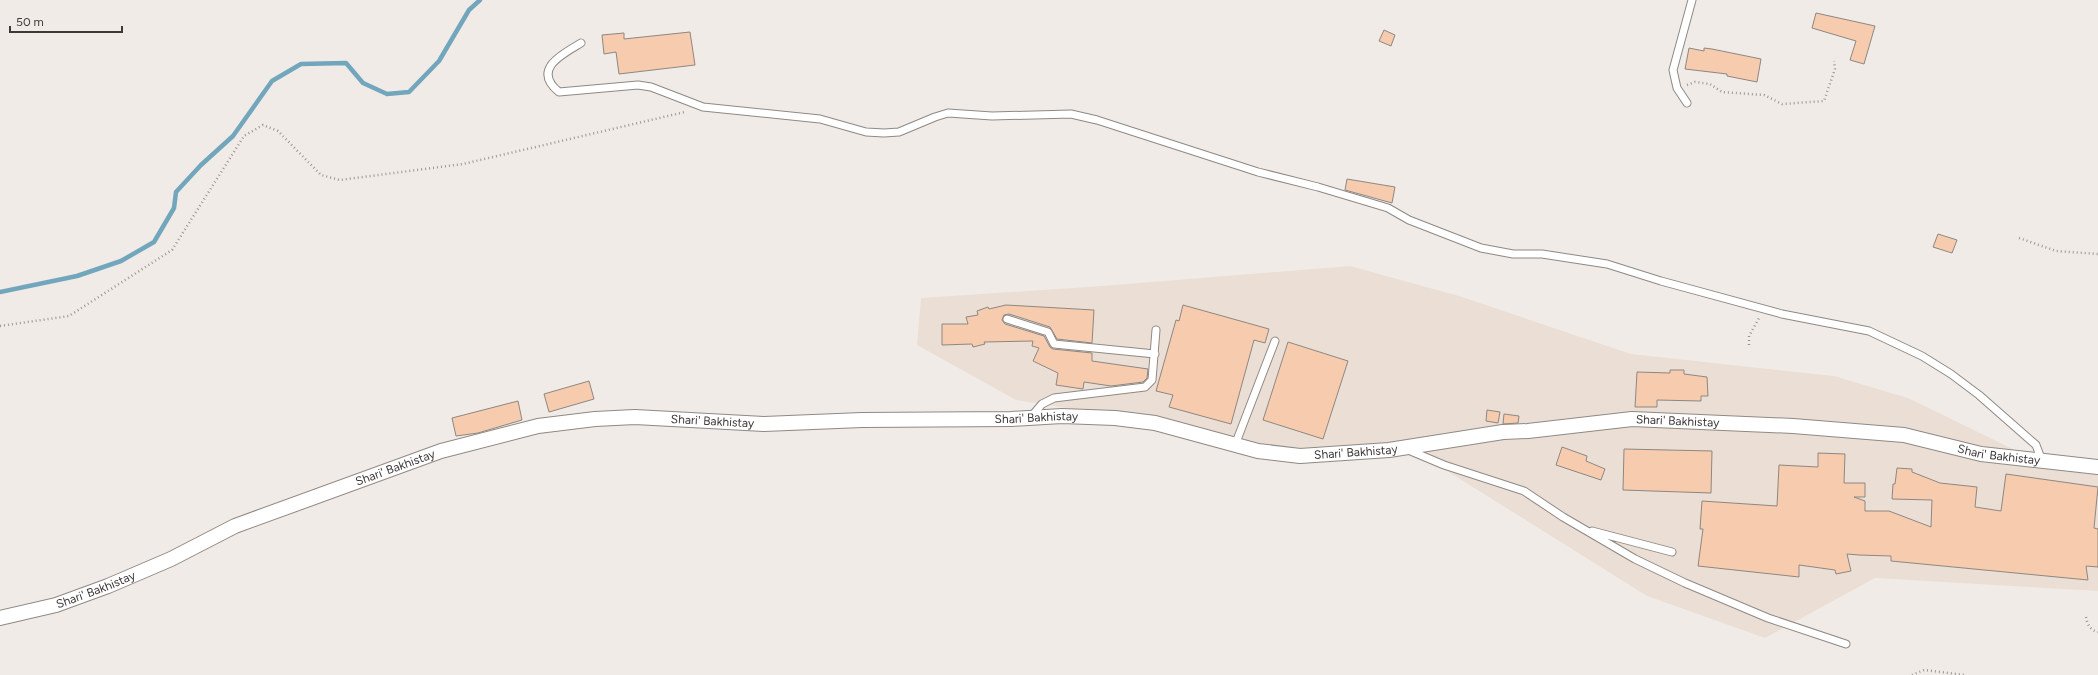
<svg xmlns="http://www.w3.org/2000/svg" width="2098" height="675" font-family="Figtree,sans-serif">
  <style>
    .built { fill: #ebdfd5 }
    .lines { fill: none; stroke-linecap: round; stroke-linejoin: round }
    .stream { stroke: #71a6bc; stroke-width: 4.5 }
    .building { fill: #f7cbad; stroke: #8d8783 }
    .lane-casing { stroke: #8f8985; stroke-width: 9 }
    .street-casing { stroke: #8f8985; stroke-width: 16 }
    .path { stroke: #9c9794; stroke-width: 2.5; stroke-dasharray: 1 3; stroke-linecap: butt }
    .lane { stroke: #fff; stroke-width: 7 }
    .street { stroke: #fff; stroke-width: 14 }
    .labels { text-anchor: middle; stroke-width: 3; stroke-linejoin: round; paint-order: stroke }
    .street-label { font-size: 12px; fill: #3c3937; stroke: #f1ebe7 }
  </style>
  <rect width="100%" height="100%" fill="#f1ebe7"/>
  <path class="built" d="M1350 266 1459 296 1631 354 1834 376 1908 398 2046 465 2098 471V591L1875 578 1765 638 1647 596 1404 444 1292 450 1180 426 1016 400 917 345 921 298 1102 286Z"/>
  <g class="lines">
    <path class="stream" d="M0 292 77 276 121 261 154 242 174 208 176 192 201 165 233 136 272 81 301 64 346 63 363 83 387 94 409 92 439 61 469 10 480 0"/>
  </g>
  <path class="building" d="M1816 13 1875 26 1864 64 1850 60 1856 41 1812 28Z
    M1384 30 1395 35 1391 46 1379 41Z
    M690 32 695 65 619 74 616 52 604 54 602 35 624 33V39Z
    M1689 48 1704 51V48L1712 49 1761 59 1757 82 1727 76V74L1685 69Z
    M1347 179 1395 187 1392 203 1345 190Z
    M1938 234 1957 240 1952 253 1933 247Z
    M1006 305 1094 310 1092 343 1057 339 1050 327 1009 314 1004 315 1002 320 1005 324 1044 336 1050 347 1053 349 1092 353V361L1148 369 1147 378 1143 382 1111 386 1084 382 1083 389 1056 385 1058 373 1033 361 1039 348 1032 346 1033 341 984 342 985 344 973 347 972 344 942 345V324H968L966 317 978 315 977 311 988 307 989 309Z
    M1183 305 1269 329 1265 343 1254 340 1231 424 1169 407 1173 395 1156 391 1176 320 1179 321Z
    M1288 342 1348 361 1323 439 1263 420Z
    M1670 370H1684V374L1707 377 1708 396H1701V401L1657 400V407H1635L1637 372 1670 373Z
    M589 381 594 399 549 412 544 394Z
    M518 401 522 420 478 433 456 436 452 418Z
    M1487 410 1500 412 1498 423 1486 421Z
    M1504 414 1519 416 1518 423 1503 424Z
    M1562 447 1587 456 1586 461 1605 469 1601 480 1556 465Z
    M1624 449 1712 451 1711 493 1623 490Z
    M1818 453 1845 454 1844 483H1865V497H1854L1865 501V511H1889L1931 527 1932 500 1892 499 1893 484H1895L1897 468 1912 469V472L1940 483 1977 487 1975 507 2001 511 2006 474 2098 487 2094 528 2098 529V567L2086 566 2088 580 1891 561V556L1859 555 1847 554 1851 571 1836 574 1835 570 1799 565V577L1698 566 1703 529H1700L1702 501 1777 506 1779 465 1818 467Z"/>
  <g class="lines">
    <defs>
      <path id="lane" d="M581 43C563 54 531 69 559 92L638 85 651 87 703 107 820 119 866 132 884 133 899 132 935 117 948 113 992 116 1071 114 1097 120 1258 172 1318 187 1388 208 1409 220 1481 248 1513 254H1542L1607 264 1661 281 1782 314 1869 331 1922 356 1951 374 1979 395 2036 445 2042 461
        M1687 103 1677 88 1673 70 1692 0
        M1007 319 1048 332 1054 344 1155 354
        M1031 417 1042 404 1054 398 1145 387 1152 380 1156 330
        M1235 445 1275 341
        M1406 449 1444 465 1524 491 1563 517 1635 559 1685 583 1768 618 1846 644
        M1592 531 1672 552"/>
      <g id="street">
        <path id="s1" d="M0 618 56 605 108 586 171 559 235 526 441 451 538 426 595 419 635 417 764 424 862 420 1011 419 1062 416 1115 418 1155 423 1258 451 1300 456 1389 450 1503 432 1528 431 1632 419 1793 426 1904 435 1981 454 2098 467"/>
      </g>
    </defs>
    <use href="#lane" class="lane-casing"/>
    <use href="#street" class="street-casing"/>
    <path class="path" d="M1687 85 1695 82 1710 84 1722 92 1764 95 1782 104 1824 101 1835 69 1834 61
      M2019 238 2056 251 2098 254
      M0 326 69 316 172 250 244 136 263 125 278 131 321 175 340 180 463 164 685 112
      M1749 345V336L1759 318
      M2086 617C2087 624 2090 630 2098 632
      M1912 675 1924 670 1965 675"/>
    <use href="#lane" class="lane"/>
    <use href="#street" class="street"/>
  </g>
  <g class="labels">
    <g class="street-label">
      <text dy="4" stroke="none"><textPath href="#s1" startOffset="1072">Shari' Bakhistay</textPath></text>
      <text dy="4" stroke="none"><textPath href="#s1" startOffset="748">Shari' Bakhistay</textPath></text>
      <text dy="4" stroke="none"><textPath href="#s1" startOffset="1720">Shari' Bakhistay</textPath></text>
      <text dy="4" stroke="none"><textPath href="#s1" startOffset="1396">Shari' Bakhistay</textPath></text>
      <text dy="4" stroke="none"><textPath href="#s1" startOffset="2044">Shari' Bakhistay</textPath></text>
      <text dy="4" stroke="none"><textPath href="#s1" startOffset="424">Shari' Bakhistay</textPath></text>
      <text dy="4" stroke="none"><textPath href="#s1" startOffset="100">Shari' Bakhistay</textPath></text>
    </g>
  </g>
  <path d="M10 26v6h112v-6" fill="none" stroke="#3c3937" stroke-width="2"/>
  <text x="16" y="26" font-size="12" fill="#3c3937" stroke="#f1ebe7" stroke-width="3" paint-order="stroke">50 m</text>
</svg>
